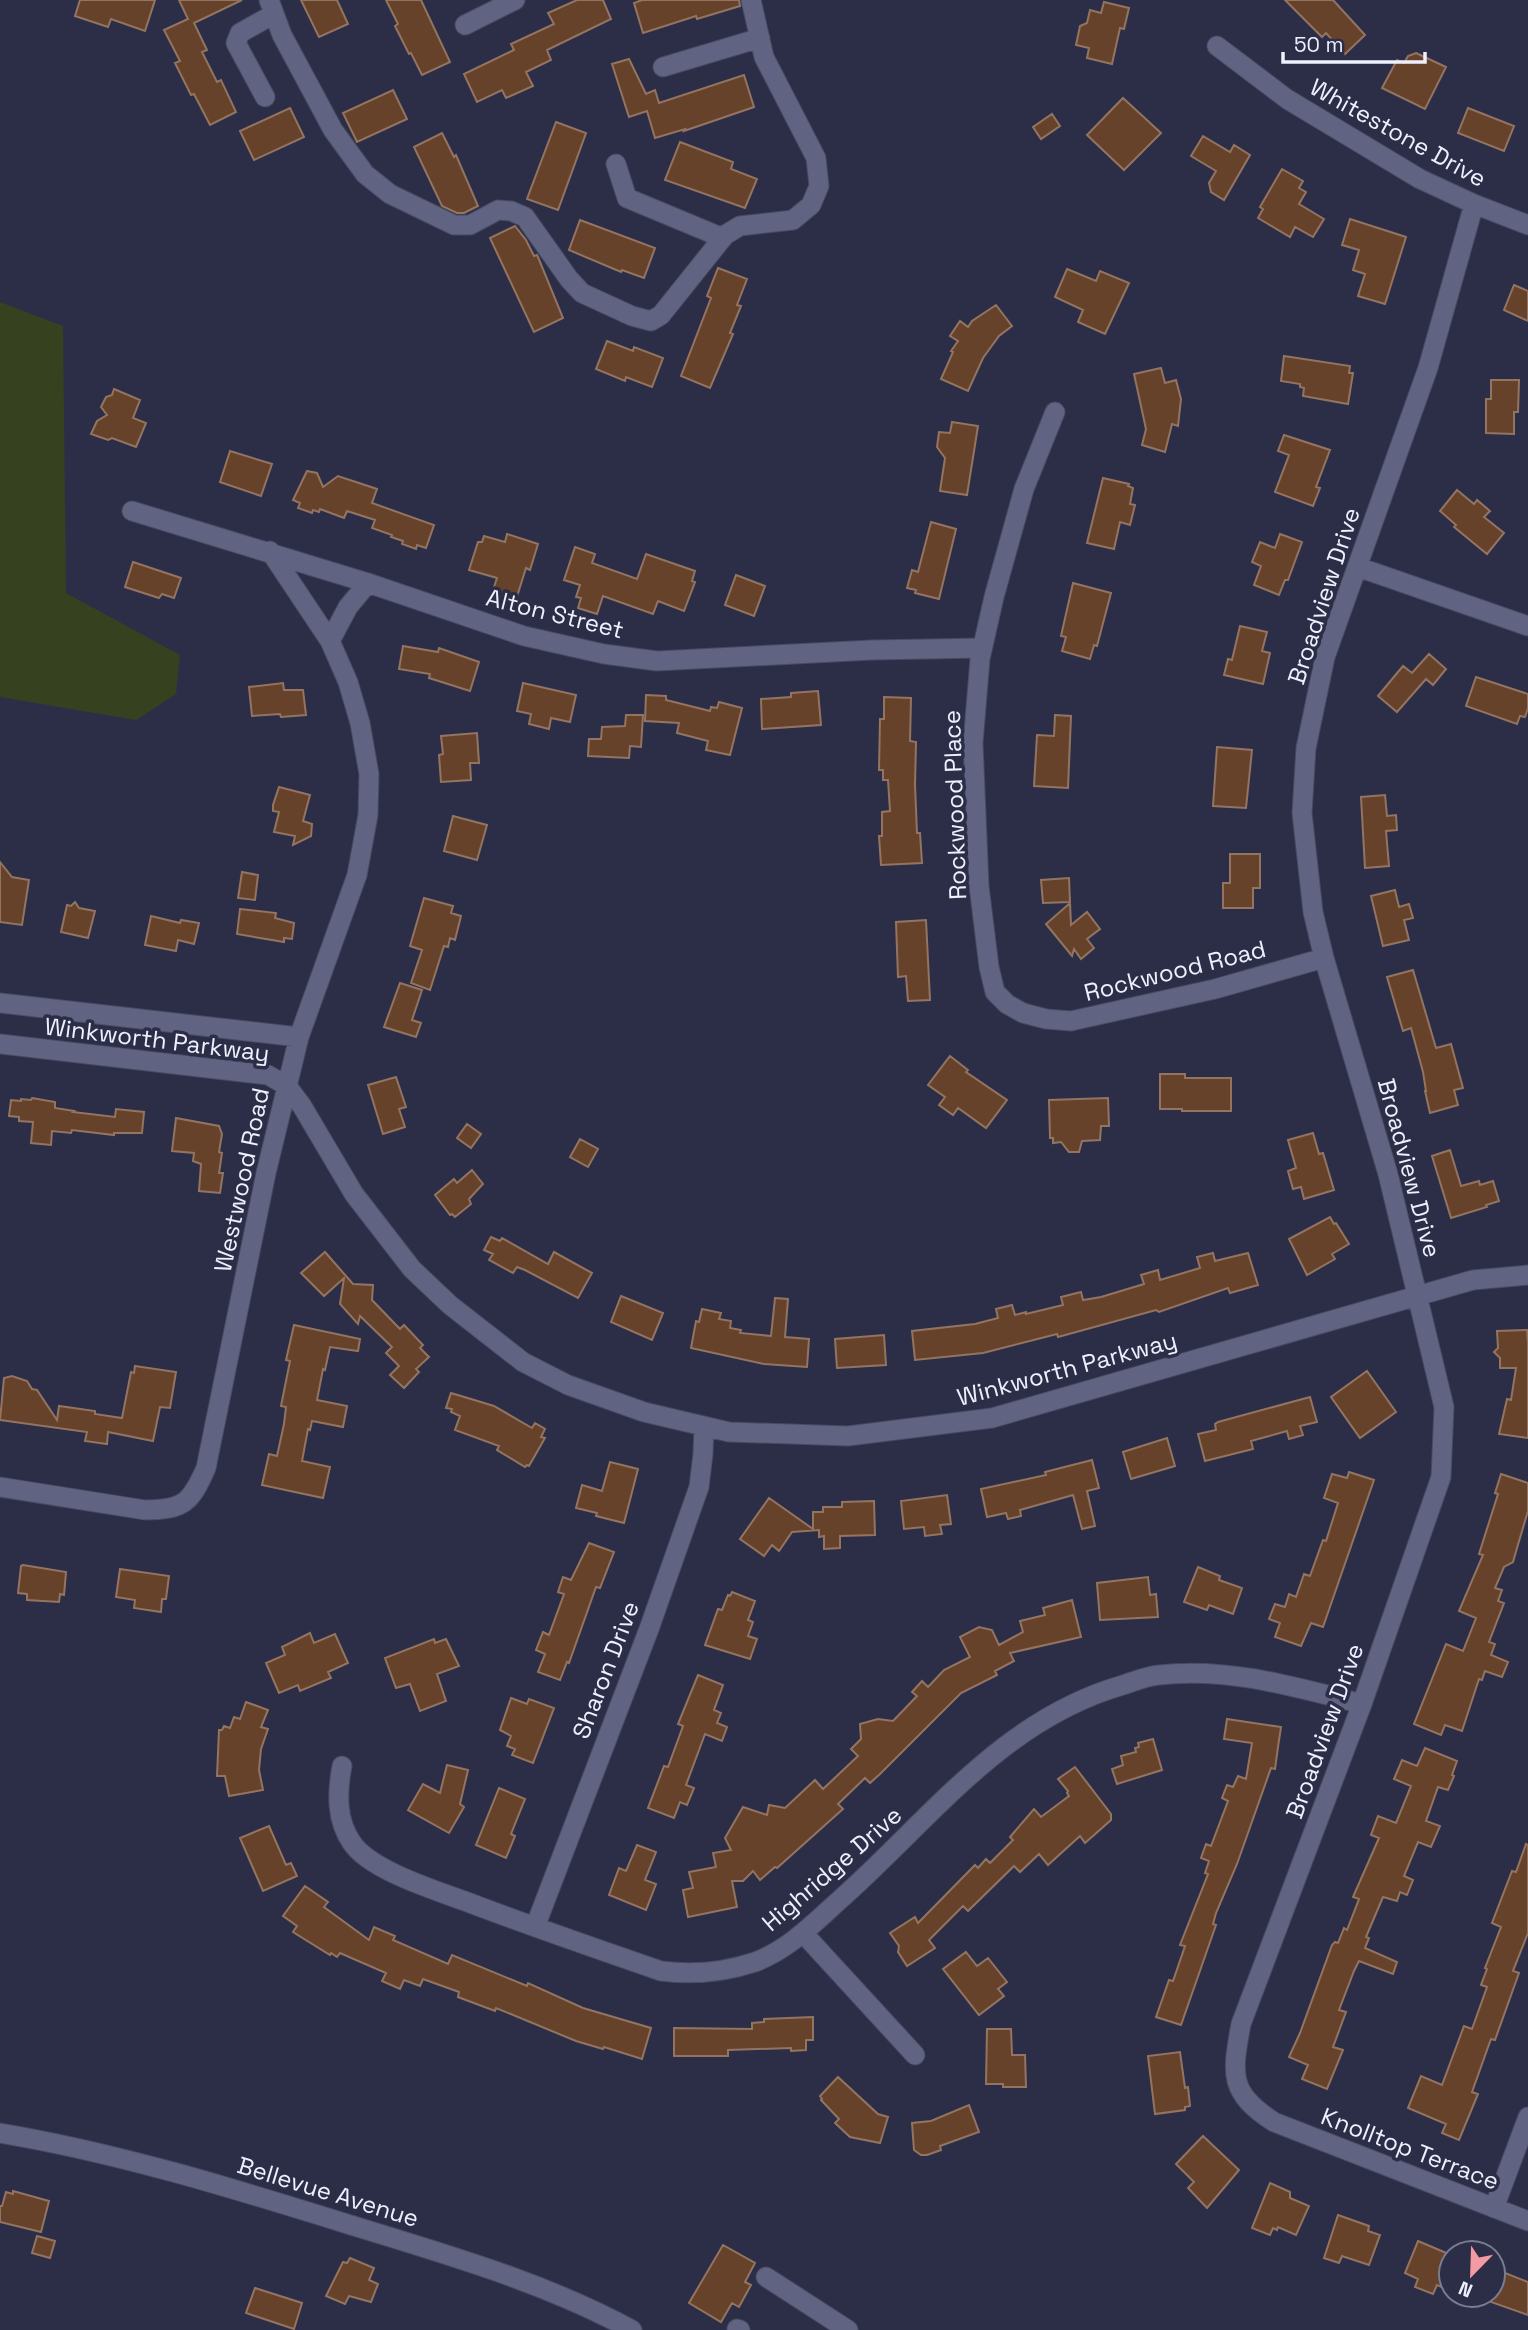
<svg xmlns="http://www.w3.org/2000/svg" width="1528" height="2330" font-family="'Space Grotesk',sans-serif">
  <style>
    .green { fill: #364120 }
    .building { fill: #66422b; stroke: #937461; stroke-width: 2 }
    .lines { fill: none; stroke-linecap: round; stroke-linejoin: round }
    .minor-casing { stroke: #494a60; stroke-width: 21 }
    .minor { stroke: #616382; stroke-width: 19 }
    .labels { text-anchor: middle; stroke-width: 7; stroke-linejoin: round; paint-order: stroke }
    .street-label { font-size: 24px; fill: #eef0fe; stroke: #2c2e48 }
  </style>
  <rect width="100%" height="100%" fill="#2c2e48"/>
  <path class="green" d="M0 302 63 326 66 593 180 655 176 694 136 720 0 697Z"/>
  <path class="building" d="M80 0H155L145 31 111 19 108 27 75 16Z
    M179 0H242L194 23 207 50 202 52 217 82 221 80 236 112 210 125 194 94 191 95 175 63 180 61 164 30 188 19Z
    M301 0H337L348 24 319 37Z
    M386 0H421L450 62 422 75 411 53 409 54 395 26 398 24Z
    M577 0H603L611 19 547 50 551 60 526 72 533 86 506 98 502 90 477 102 464 74 514 50 511 44 554 24 548 13Z
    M642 0H739L740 6 697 19 696 16 643 33 634 3Z
    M1285 0H1333L1365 35 1345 54 1326 33 1322 37Z
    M1104 2 1129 8 1124 29 1120 28 1112 64 1087 58 1089 48 1076 45 1080 26 1087 23 1090 10 1101 13Z
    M1416 53 1446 67 1425 109 1382 88 1397 60 1404 63 1408 56Z
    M629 59 646 94 655 90 659 103 744 75 754 107 684 131 685 129 655 138 647 111 629 117 612 64Z
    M393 90 407 119 357 142 343 113Z
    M1123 98 1161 133 1124 170 1087 135Z
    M290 108 304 137 254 160 240 131Z
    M1468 108 1514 126 1504 151 1458 133Z
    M1052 114 1060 126 1041 139 1033 127Z
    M556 122 586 133 558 210 527 199Z
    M442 133 454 157 456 155 478 206 464 213H457L442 206 414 147Z
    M1203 136 1230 152 1234 145 1250 155 1224 200 1211 192 1209 183 1216 171 1191 156Z
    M680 142 733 162 731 169 757 179 745 208 665 180Z
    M1282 169 1303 181 1299 188 1306 192 1299 204 1324 219 1313 237 1295 227 1290 237 1258 218 1263 209 1260 207Z
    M1350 219 1406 237 1385 304 1358 296 1365 274 1353 270 1359 250 1342 245Z
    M580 220 655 248 644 278 622 270 621 272 569 250Z
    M515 226 526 240 534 256 537 255 538 257 563 318 534 332 490 238Z
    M718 268 747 279 737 305 741 306 730 333 733 334 710 388 681 376 711 298 707 296Z
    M1067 269 1096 281 1100 271 1129 283 1105 334 1078 322 1083 310 1055 297Z
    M1514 285 1528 291V321L1504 310Z
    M996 305 1012 326 999 336 983 358 968 391 941 379 953 352 951 351 958 341 950 336 960 321 968 327 972 321Z
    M607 341 633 351 634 347 663 358 652 387 626 377 625 381 596 369Z
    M1284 356 1350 366 1349 373H1353L1348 404 1303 396 1304 388 1300 387V384L1281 381Z
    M1161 368 1165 383 1176 380 1181 399 1178 426 1172 424 1165 452 1142 445 1146 429 1134 374Z
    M1491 380H1519L1518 412H1514V434L1486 433V399H1491Z
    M114 389 140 400 133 418 146 423 136 447 112 438 108 440 91 434 97 421 107 415 101 407 106 397 112 395Z
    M952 422 978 426 967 495 940 491 945 458 937 447 939 432 950 433Z
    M1284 435 1330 450 1316 487 1320 488 1313 506 1275 492 1289 455 1278 451Z
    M230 451 272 464 261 496 220 482Z
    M307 471 317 473 323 487 338 476 377 489 372 503 434 525 426 548 417 545 416 549 402 544 403 541 391 537 392 535 372 528 375 520 347 511 344 518 320 509 319 512 313 510 312 513 298 508 300 503 293 500Z
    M1103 478 1129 484 1128 486 1133 488 1130 504 1135 505 1130 525 1120 522 1114 549 1087 543Z
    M1457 490 1474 504 1477 500 1490 511 1484 517 1504 533 1487 554 1454 527 1456 525 1440 511Z
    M931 522 956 529 939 599 915 593 916 590 907 588 912 570 918 572Z
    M507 534 538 544 530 570 526 568 514 606 490 599 497 578 469 570 478 542H482L484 536 505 542Z
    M1280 534 1302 542 1288 580H1285L1279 595 1254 585 1261 566 1252 562 1260 542 1275 548Z
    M575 547 595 554 592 563 637 579 646 554 695 571 692 581 695 582 684 611 658 601 653 614 603 596 597 614 578 608 581 598 576 597 580 585 564 580Z
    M133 562 181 578 174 598 162 594 159 598 125 587Z
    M736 575 765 586 754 616 725 605Z
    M1073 583 1111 593 1097 646 1094 645 1090 659 1062 651 1066 637 1061 636Z
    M1240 626 1267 632 1262 651 1270 653 1263 684 1224 675 1228 659 1232 660Z
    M403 646 438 652 439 648 479 662 470 691 429 678 430 674 399 669Z
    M1429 654 1446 669 1433 685 1426 679 1397 712 1378 696 1403 666 1412 673Z
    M1476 677 1528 694V708L1525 717 1520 716 1517 724 1466 706Z
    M283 683 284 690H303L306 715 281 717 280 714 252 716 249 687Z
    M523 683 576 695 570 722 551 718 549 729 529 724 531 714 517 711Z
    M818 691 821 725 762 729 761 699 791 697V693Z
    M646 695 666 696V700L710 711 711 707 717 708 719 702 742 708 730 755 706 750 708 741 677 733 679 723 645 721Z
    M884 697 911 698 910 741 916 742 915 785 917 833H920L922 863 881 865 879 836H882V812L890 811 888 780H883V770H879L880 719H884Z
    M626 715H643L641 747 630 746 629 758 588 756 589 739H601L602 727 625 726Z
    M1055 715 1071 716 1068 788 1034 786 1037 735 1054 736Z
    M477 733 479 763H470L471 780 441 782 439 755 443 754 441 736Z
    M1217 747 1252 750 1246 808 1213 806Z
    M279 787 310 795 303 821 312 824 311 836 293 845 295 836 274 832 279 812 273 811V805Z
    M1385 795 1387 816 1396 815 1397 830 1386 831 1389 866 1365 868 1361 797Z
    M453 816 487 825 477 860 444 851Z
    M1230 854H1260V888H1253V908H1223V883H1230Z
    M0 862 12 877 29 880 22 925 0 922Z
    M242 872 258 875 255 900 238 898Z
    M1069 878 1070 902 1043 903 1041 880Z
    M1395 890 1399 907 1409 904 1413 918 1404 920 1409 940 1383 946 1371 896Z
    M424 898 453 906 451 913 461 916 455 940 450 938 448 947 444 946 430 990 411 983 422 950 410 946Z
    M75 902 79 908 95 911 88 938 61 932 67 905 71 906Z
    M1070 903 1071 925 1087 912 1100 929 1087 939 1094 948 1081 959 1074 949 1072 956 1046 924Z
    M240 909 276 913 275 918 294 923 292 939 284 938V942L237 934Z
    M151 916 180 923 181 920 199 923 194 944 178 940 176 951 145 945Z
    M926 920 930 1000 908 1001 906 976 898 977 896 922Z
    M1413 970 1436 1048 1451 1044 1463 1088 1454 1090 1458 1105 1430 1113 1425 1091H1426L1423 1072 1411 1028 1403 1031 1387 977Z
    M400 983 422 990 412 1020 421 1023 416 1037 384 1027Z
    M950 1056 968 1070 966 1072 1007 1100 986 1128 958 1108 953 1115 939 1105 945 1097 928 1085Z
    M1160 1074H1185V1078H1231V1111H1182V1109H1160Z
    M396 1077 406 1107 399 1109 405 1127 383 1134 368 1085Z
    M32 1098 55 1102V1108L74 1111 73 1112 115 1117 116 1109 144 1112 142 1133H114V1135L72 1130 71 1133 52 1131 51 1145 31 1143 33 1122 19 1121V1117L9 1116 11 1100 21 1101V1099L31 1100Z
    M1108 1098 1109 1126H1101L1100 1140 1082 1141 1079 1152H1069L1061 1142 1053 1143V1138H1050L1049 1100Z
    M176 1118 219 1126 222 1134 219 1152 222 1153 219 1173H223L220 1193 199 1191 201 1164 193 1161 194 1153 172 1151Z
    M467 1124 481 1134 471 1148 457 1138Z
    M1313 1133 1319 1154 1323 1153 1334 1190 1304 1199 1301 1187 1293 1189 1288 1171 1296 1168 1288 1140Z
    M580 1139 598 1149 588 1167 570 1157Z
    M1450 1150 1461 1186 1479 1181 1480 1185 1493 1181 1499 1201 1486 1205 1487 1207 1451 1218 1432 1156Z
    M472 1170 483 1184 469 1199 471 1204 455 1217 452 1214 450 1215 435 1195 454 1179 457 1183Z
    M1330 1217 1334 1224 1336 1223 1349 1244 1332 1254 1335 1259 1307 1275 1289 1239Z
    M491 1237 500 1241 502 1238 548 1264 554 1252 592 1273 578 1298 525 1270 517 1267 513 1273 489 1260 493 1254 484 1250Z
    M325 1252 353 1284 373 1285 372 1300 400 1329 404 1325 423 1345 420 1348 429 1357 416 1369 419 1372 404 1388 390 1375 399 1366 386 1353 392 1347 360 1316 358 1324 340 1304 344 1278 324 1296 301 1273Z
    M1213 1253 1215 1261 1248 1253 1258 1285 1230 1293 1228 1288 1159 1312 1156 1310 1058 1337 1057 1334 983 1353 915 1360 912 1331 975 1324 998 1318 996 1309 1012 1305 1015 1315 1026 1312V1314L1063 1305 1061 1297 1081 1292 1083 1300 1101 1297 1144 1284 1141 1275 1158 1270 1160 1280 1200 1268 1197 1257Z
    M621 1296 663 1313 652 1340 611 1322Z
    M775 1298 788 1299 785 1337 809 1339 807 1367 764 1364 691 1348 696 1321 699 1322 702 1309 721 1313 719 1319 731 1321 730 1328 741 1330 740 1333 771 1336Z
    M294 1325 360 1339 358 1351 330 1347 325 1370 323 1369 317 1400 347 1406 343 1427 312 1421 310 1430 308 1429 302 1461 330 1467 323 1498 262 1485 269 1454 277 1456 284 1424 286 1407 281 1406 290 1361 286 1360Z
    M1527 1330 1528 1343V1438L1499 1434 1507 1399 1511 1400 1516 1368H1500V1358L1494 1352 1498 1348 1497 1331Z
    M884 1335 886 1365 837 1368 835 1339Z
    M135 1366 176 1372 170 1408 160 1407 153 1441 108 1432 107 1444 85 1441 87 1432 0 1420 4 1378 12 1376 27 1381 32 1389 37 1390 57 1420 59 1406 95 1411V1414L122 1418 131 1372 134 1373Z
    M1367 1371 1396 1412 1360 1438 1331 1397Z
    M451 1393 494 1406 532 1428 535 1423 545 1429 541 1437 545 1438 529 1466 527 1465 525 1467 497 1450 499 1446 455 1430 460 1416 451 1412 452 1409 446 1408Z
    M1310 1397 1317 1422 1300 1426 1303 1435 1289 1439 1287 1431 1251 1441 1253 1449 1205 1461 1198 1434 1216 1430 1215 1424 1218 1422Z
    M1167 1438 1175 1466 1131 1479 1123 1452Z
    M1092 1460 1099 1488 1087 1491 1095 1526 1082 1529 1073 1495 1020 1510 1021 1516 1008 1519 1006 1513 987 1517 981 1489 1046 1475 1045 1472Z
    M610 1462 638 1469 624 1523 596 1516 597 1513 576 1508 582 1485 602 1491Z
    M1349 1472 1374 1480 1323 1627 1311 1623 1301 1646 1275 1637 1280 1623 1269 1619 1275 1604 1285 1607 1289 1594 1296 1597 1304 1574 1310 1576 1323 1540 1326 1541 1338 1503 1324 1498 1332 1474 1347 1478Z
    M1501 1474 1528 1483V1511L1517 1548 1513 1562 1504 1567 1495 1588 1502 1590 1498 1601 1504 1603 1489 1642 1495 1644 1491 1655 1508 1662 1502 1677 1485 1671 1482 1680 1479 1679 1462 1731 1445 1725 1441 1735 1414 1724 1446 1644 1463 1651 1476 1618 1459 1611 1483 1555 1479 1554 1498 1494 1495 1493Z
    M947 1495 951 1524 940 1525 942 1534 925 1536 924 1527 904 1529 901 1501Z
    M769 1498 813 1529V1512H823V1507H842V1502L874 1501 875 1535 840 1536V1548L824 1549V1536L819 1537V1530L792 1532 779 1551 772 1545 764 1556 740 1539Z
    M589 1543 614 1552 600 1588 596 1587 569 1663 567 1662 560 1680 538 1672 545 1654 536 1650 543 1632 549 1635 564 1594 558 1592 563 1577 571 1580Z
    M23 1565 66 1572 64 1595 60 1594 59 1602 27 1600V1594L18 1593 21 1566Z
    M1198 1567 1220 1576 1219 1580 1242 1588 1233 1614 1209 1605 1207 1610 1184 1602Z
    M120 1569 169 1576 166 1599H162L161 1612 134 1608 135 1600 116 1597Z
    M1148 1577 1150 1595 1156 1594 1158 1617 1100 1620 1097 1583Z
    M732 1592 755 1601 748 1620 753 1622 748 1636 757 1639 750 1659 705 1645 718 1609 722 1610 728 1595 730 1596Z
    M1072 1600 1081 1637 1010 1653 1014 1661 995 1671 997 1675 961 1693 880 1774 870 1783 865 1778 838 1804 843 1809 777 1868 775 1867 760 1880 753 1871 743 1881H732L737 1907 688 1917 683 1890 693 1888 689 1872 716 1867 713 1853 731 1850 725 1838 743 1807 767 1815 769 1805 785 1808 815 1780 823 1789 858 1756 851 1749 861 1739 860 1724 878 1719 893 1721 917 1696 912 1692 922 1681 928 1687 944 1670 970 1657 960 1637 979 1627 992 1630 999 1645 1023 1632 1020 1621 1045 1615 1043 1608Z
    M310 1633 314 1643 335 1634 348 1663 328 1672 331 1678 300 1691 298 1685 279 1693 266 1663 285 1655 282 1647Z
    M434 1639 435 1643 446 1639 459 1666 437 1674 446 1701 420 1711 410 1684 396 1688 385 1658Z
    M698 1675 723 1685 714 1710 721 1713 717 1723 727 1727 722 1741 705 1734 686 1785 694 1788 687 1805 680 1802 674 1818 648 1808 664 1766 668 1767 683 1726 678 1724Z
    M511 1698 527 1704 529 1699 554 1708 533 1763 512 1755 515 1749 507 1746 511 1736 500 1730Z
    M246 1702 268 1710 261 1727 268 1729 261 1749 259 1770 263 1790 229 1796 225 1776H217L219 1730H222L224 1726 230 1728 234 1717 240 1719Z
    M1227 1719 1281 1727 1278 1747 1275 1769 1271 1768 1237 1864 1216 1913 1213 1924 1216 1925 1181 2025 1156 2017 1169 1980 1173 1981 1185 1946 1180 1945 1208 1874 1205 1873 1209 1861 1201 1858 1206 1844 1211 1846 1228 1801 1222 1798 1227 1785 1233 1787 1238 1776 1246 1779 1252 1743 1224 1739Z
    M1153 1739 1162 1770 1117 1784 1112 1769 1123 1765 1121 1756 1136 1752 1135 1748 1139 1747 1138 1743Z
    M1425 1748 1457 1761 1452 1775 1454 1776 1448 1790 1438 1787 1426 1821 1440 1826 1431 1847 1418 1842 1404 1876 1413 1880 1407 1895 1400 1892 1397 1901 1383 1897 1366 1937 1369 1938 1365 1948 1397 1962 1393 1974 1359 1961 1354 1971 1339 2010 1346 2012 1333 2047 1343 2050 1327 2089 1302 2079 1308 2065 1289 2057 1300 2033 1332 1945 1335 1942 1338 1943 1344 1928 1347 1930 1359 1899 1353 1897 1379 1838 1371 1835 1378 1816 1396 1823 1411 1786 1394 1779 1402 1760 1417 1766Z
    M447 1765 468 1770 460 1804 464 1807 449 1833 408 1810 423 1784 440 1793Z
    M1075 1767 1111 1814V1820L1085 1843 1080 1836 1048 1865 1039 1854 1020 1872 1014 1866 968 1911 963 1906 929 1940 935 1948 907 1966 898 1952 899 1946 890 1933 915 1917 918 1923 975 1865 978 1868 986 1859 990 1863 1013 1840 1010 1837 1034 1809 1041 1817 1069 1796 1067 1793 1068 1791 1058 1779Z
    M499 1788 525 1799 511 1834 515 1836 506 1858 476 1845Z
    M269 1826 286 1865 291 1863 297 1876 263 1891 240 1838Z
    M1526 1844 1528 1845V1933L1513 1971 1519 1973 1495 2040 1491 2039 1472 2092 1478 2094 1459 2140 1442 2133 1446 2124 1408 2108 1421 2076 1442 2085 1464 2026 1472 2029 1487 1987 1481 1985 1487 1969 1485 1968 1501 1927 1492 1923 1512 1871 1516 1872Z
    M637 1845 656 1852 645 1880 656 1884 646 1910 609 1895 619 1868 626 1871Z
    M305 1886 328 1902 324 1907 369 1940 374 1927 395 1936 393 1940 448 1964 452 1955 527 1986 528 1983 583 2008 651 2028 642 2059 604 2047 603 2049 576 2041 496 2008 495 2011 458 1997 459 1992 423 1979 420 1986 404 1980 400 1989 382 1981 386 1973 340 1953 337 1957 331 1953 330 1955 293 1932 297 1926 283 1916Z
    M966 1952 977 1966 988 1958 1007 1982 998 1989 1004 1996 979 2015 943 1969Z
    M813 2017V2040H806V2050L791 2051V2048L728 2050V2056H674V2028L752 2029V2023L764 2022V2019Z
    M987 2029H1011L1012 2055H1025L1026 2087H1003V2084H986Z
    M1180 2052 1185 2088 1188 2087 1190 2106 1185 2107V2110L1155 2114 1148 2056Z
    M838 2077 878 2114 888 2117 880 2143 850 2137 835 2123 839 2119 821 2100 822 2099 820 2096Z
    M969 2105 979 2132 940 2146 941 2150 927 2155H921L914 2150 912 2123 931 2121Z
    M1203 2136 1239 2170 1207 2208 1188 2188 1194 2182 1176 2164Z
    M1270 2183 1290 2192V2198L1309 2206 1296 2235 1278 2227 1277 2230 1273 2228 1270 2235 1252 2228Z
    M13 2191 49 2201 41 2232 0 2222V2206H2L6 2192 13 2194Z
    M1338 2215 1369 2226 1368 2231 1380 2235 1369 2265 1342 2256 1339 2263 1324 2258Z
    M37 2236 55 2241 50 2258 32 2253Z
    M1418 2241 1451 2255V2291L1437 2285 1433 2294 1415 2287 1418 2279 1405 2273Z
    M723 2245 755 2263 745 2282 751 2285 739 2307 732 2303 721 2322 689 2303Z
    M350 2258 374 2268 369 2280 378 2284 371 2302 349 2296 345 2304 326 2296 343 2262 347 2263Z
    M1500 2271 1528 2282V2315L1488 2301 1490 2295H1493V2288Z
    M255 2288 302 2303 294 2329 246 2313Z"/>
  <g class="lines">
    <defs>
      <path id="minor" d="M269 0 282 35 333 130 365 174 390 194 454 225H470L498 210 511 211 525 217 569 279 582 293 632 316 651 321 661 315 725 235 740 226 793 220 811 205 819 186 816 158 764 57 751 0
        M465 25 515 0
        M1217 46 1287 99 1420 179 1474 204 1528 225
        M663 67 760 38
        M265 97 236 43 240 33 274 14
        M616 164 627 198 723 238
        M1474 204 1428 368 1325 657 1306 748 1302 813 1313 912 1324 958 1388 1174 1444 1407 1441 1477 1362 1704 1241 2024C1232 2074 1228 2092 1274 2122L1528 2221
        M1055 412 1024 489 994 597 980 659 973 743 979 886 989 967 995 992 1007 1004 1023 1013 1046 1019 1071 1021 1215 989 1324 958
        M132 511 368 583 524 636 604 654 657 661 872 650 982 648
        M1358 567 1528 626
        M330 641 348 607 368 583
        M0 1003 299 1037
        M0 1044 268 1075 287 1086 302 1106 354 1194 412 1269 450 1305 523 1362 568 1385 644 1412 729 1432 848 1436 992 1418 1473 1280 1528 1275
        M0 1487 145 1510C184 1510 191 1502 206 1468L266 1173 299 1037 357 875 368 815 369 774 360 723 348 682 330 641 270 551
        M342 1766C337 1793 336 1820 352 1843 371 1871 438 1891 470 1903 533 1927 597 1949 661 1971 692 1975 725 1972 755 1962 790 1949 817 1920 844 1896 933 1816 1004 1719 1123 1685 1135 1681 1147 1676 1159 1675 1228 1667 1296 1687 1362 1704
        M535 1927 649 1629 699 1487 703 1454 704 1426
        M803 1933 915 2055
        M0 2133C120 2153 238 2190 354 2226 448 2255 546 2283 632 2330
        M1494 2208 1528 2117
        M766 2277 848 2330
        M737 2329 740 2330"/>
    </defs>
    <use href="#minor" class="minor-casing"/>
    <use href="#minor" class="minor"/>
  </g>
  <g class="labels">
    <g class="street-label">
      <text transform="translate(1398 133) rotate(29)" y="8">Whitestone Drive</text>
      <text transform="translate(1324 596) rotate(-72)" y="8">Broadview Drive</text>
      <text transform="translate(555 614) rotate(14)" y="8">Alton Street</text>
      <text transform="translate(955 805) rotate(-92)" y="8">Rockwood Place</text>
      <text transform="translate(1175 971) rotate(-14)" y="8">Rockwood Road</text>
      <text transform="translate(157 1040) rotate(7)" y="8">Winkworth Parkway</text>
      <text transform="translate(1409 1168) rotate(75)" y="8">Broadview Drive</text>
      <text transform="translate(242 1180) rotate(-78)" y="8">Westwood Road</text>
      <text transform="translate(1067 1369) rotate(-15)" y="8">Winkworth Parkway</text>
      <text transform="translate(606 1670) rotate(-69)" y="8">Sharon Drive</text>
      <text transform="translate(1325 1731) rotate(-70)" y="8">Broadview Drive</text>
      <text transform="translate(832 1869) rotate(-41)" y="8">Highridge Drive</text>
      <text transform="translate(1410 2149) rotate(21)" y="8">Knolltop Terrace</text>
      <text transform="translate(328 2192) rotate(17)" y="8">Bellevue Avenue</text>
    </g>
  </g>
  <g transform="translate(1472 2274) rotate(203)"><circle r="33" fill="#2c2e48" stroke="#7a7c91" stroke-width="2"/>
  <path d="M0-5L12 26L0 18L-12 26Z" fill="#f49aa2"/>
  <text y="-10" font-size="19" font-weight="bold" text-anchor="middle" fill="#eef0fe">N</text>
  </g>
  <path d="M1283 52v10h142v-10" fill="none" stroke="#eef0fe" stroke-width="3.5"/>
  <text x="1294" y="52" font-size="21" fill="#eef0fe" stroke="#2c2e48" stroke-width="5" paint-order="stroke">50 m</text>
</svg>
